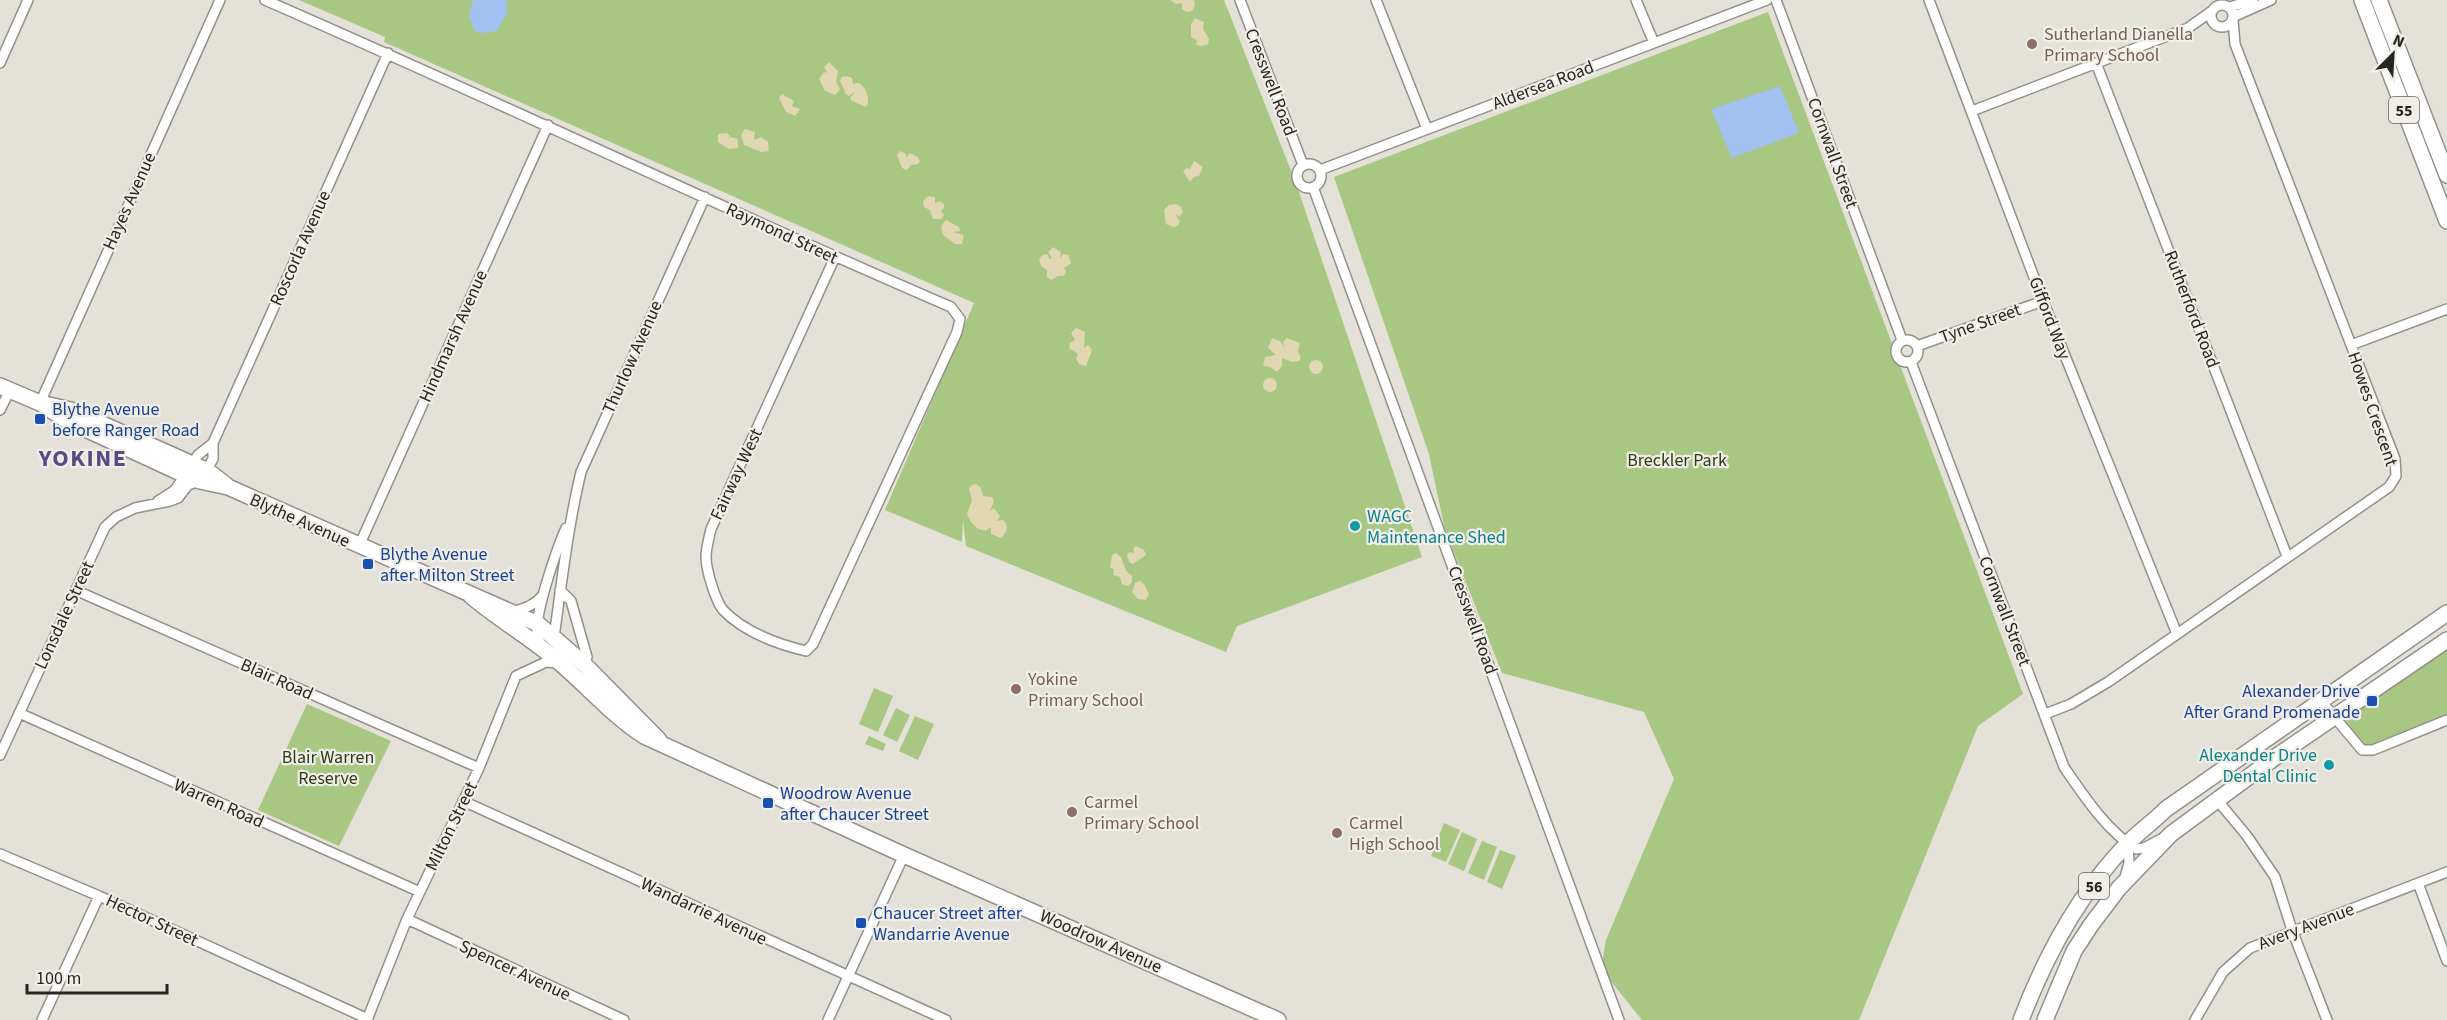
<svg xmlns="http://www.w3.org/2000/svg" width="2447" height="1020" font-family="'Source Sans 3',sans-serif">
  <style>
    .green { fill: #a8c782 }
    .sand { fill: #e1d7b2 }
    .water { fill: #a2c0f0 }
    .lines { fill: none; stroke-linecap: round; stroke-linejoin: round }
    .minor-casing { stroke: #929089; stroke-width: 12 }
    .primary-casing { stroke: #929089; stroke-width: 18 }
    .minor { stroke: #fff; stroke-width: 9 }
    .primary { stroke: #fff; stroke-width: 15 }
    .education-dot { fill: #8d6e63; stroke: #f0eee6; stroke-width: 2 }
    .transit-dot { fill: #1a4fb4; stroke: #f0eee6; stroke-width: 2 }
    .culture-dot { fill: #0f9aa8; stroke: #f0eee6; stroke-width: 2 }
    .labels { text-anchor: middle; stroke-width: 4.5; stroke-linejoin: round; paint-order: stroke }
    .shield { fill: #f0eee6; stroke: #63625e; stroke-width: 1.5 }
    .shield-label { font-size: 16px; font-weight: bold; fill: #272623 }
    .education-label { font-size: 18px; fill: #785e54; stroke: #f0eee6; text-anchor: start }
    .street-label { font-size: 18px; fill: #272623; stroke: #f0eee6 }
    .transit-label { font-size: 18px; fill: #164399; stroke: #f0eee6; text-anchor: start }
    .park-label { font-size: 18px; fill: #2d3d17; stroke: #f0eee6 }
    .culture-label { font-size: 18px; fill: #0d838f; stroke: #f0eee6; text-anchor: start }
    .district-label { font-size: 24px; font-weight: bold; letter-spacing: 1.5px; fill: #594a88; stroke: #f0eee6 }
  </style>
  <rect width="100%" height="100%" fill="#e3e1d8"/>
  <path class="green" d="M299 0H1224L1297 186 1422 557 1237 626 1226 652 966 546 963 520 962 542 885 510 974 303 384 42 385 37Z
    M1768 12 2023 694 1978 726 1859 1020H1642L1601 969 1606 940 1674 779 1644 712 1502 673 1445 530 1429 454 1334 177Z
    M2447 640V720L2362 750 2334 717Z
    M874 688 893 696 878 732 859 724Z
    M307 704 391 741 339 846 258 810Z
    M896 708 910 715 897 742 883 735Z
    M915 716 934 724 918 760 899 751Z
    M869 736 886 744 883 751 865 744Z
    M1444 823 1460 830 1446 862 1431 856Z
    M1462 832 1477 839 1464 871 1448 864Z
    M1482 841 1497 847 1484 880 1468 873Z
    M1500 850 1516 856 1502 889 1487 882Z"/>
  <path class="sand" d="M1170 0H1194L1195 6 1192 11 1187 12 1182 9V3L1176 4Z
    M1195 18 1204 22 1203 29 1209 39 1208 44 1202 46 1196 45 1197 40 1191 37V24Z
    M829 62 838 71 836 82 840 89 835 95 825 91 819 79 823 73 827 72 824 67Z
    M847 76 852 78 853 84 858 83C866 86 871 100 866 107L852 101 850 98 855 92 849 96 846 94 840 81 842 77Z
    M782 94 794 101 792 106 800 109 795 116 786 112 779 98Z
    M745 129 755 132 754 140 761 137 768 142 769 151 761 152 744 145 741 135Z
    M727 133 730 136 728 139 731 137 738 139V148L729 149 718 142V134Z
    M900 151 906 154V158L910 153 918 157 920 161 918 164 911 165 907 170 902 168 897 155Z
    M1194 161 1203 167 1199 176 1194 177 1190 182 1183 171 1186 168 1190 169Z
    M928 196 935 197V203L940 201 944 204V208L941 211 944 215 941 219H933L930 210 924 207 923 201Z
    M1176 204 1181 207 1183 212 1180 217 1175 214 1180 221 1178 226 1173 227 1166 224 1164 210 1169 205Z
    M946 220 959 227 960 231 953 232 964 235 962 244H955L943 235 941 226Z
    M1053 247 1061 252 1060 259 1063 254 1068 255 1071 263 1064 268 1066 271 1064 276H1058L1051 280 1047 277V270L1041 266 1039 259 1044 254 1048 255 1049 259 1052 258 1048 252Z
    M1076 328 1085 332 1084 348 1088 345 1092 350 1086 366 1079 364 1076 359 1078 354 1069 348 1070 343 1075 340 1071 333Z
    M1272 338 1280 341 1285 348 1283 342 1287 338 1300 343 1298 352 1301 357 1299 361 1292 362 1282 358V366L1277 372 1270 367 1263 366 1265 357 1276 355 1268 348Z
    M1309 367a7 7 0 1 1 14 0a7 7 0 1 1-14 0Z
    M1263 385a7 7 0 1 1 14 0a7 7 0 1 1-14 0Z
    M976 484 981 488 983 496 992 497 994 501 990 511 994 508 1000 516 997 521 1003 520C1010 527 1006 532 1001 538L991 534V527L985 531C975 529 970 522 967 514L972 500 969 489 972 485Z
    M1136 546 1144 550 1146 555 1133 564 1129 562 1127 555 1129 552 1134 553 1133 549Z
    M1116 553 1121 557 1126 571 1132 576V582L1128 586 1122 584 1120 577 1113 575 1114 569 1110 568 1112 555Z
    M1140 581 1144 584 1149 594 1146 600 1138 599 1132 592 1135 583Z"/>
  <path class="water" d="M473 0H507V13L497 31 481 33 474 30 469 16Z
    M1780 86 1799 133 1732 158 1711 109Z"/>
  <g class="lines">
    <defs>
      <path id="minor" d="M265 0C495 100 721 208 951 307L960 319 957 332 813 644 806 651C777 644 744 632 723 610 715 600 706 569 706 557 706 548 709 538 711 529L835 257
        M1240 0 1303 165
        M1376 0 1427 129
        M1636 0 1654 43
        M1776 0 1902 340
        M1929 0 2043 301 2177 634
        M2211 16a11 11 0 1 1 22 0a11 11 0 1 1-22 0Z
        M2230 7 2253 0
        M2233 17 2271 0
        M0 63 28 0
        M2096 63 2287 556
        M1972 111 2188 28 2212 11
        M1297 176a12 12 0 1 1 24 0a12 12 0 1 1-24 0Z
        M1320 170 1767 0
        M1313 187 1619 1020
        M1896 351a11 11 0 1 1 22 0a11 11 0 1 1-22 0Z
        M2351 345 2447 309
        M1917 346 2043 301
        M1911 362 2064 767C2084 796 2106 830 2136 849L2144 848 2161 839
        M40 403 220 0
        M0 410 10 390
        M158 501 175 490 198 455 213 443
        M359 546 548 125
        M75 590 479 768
        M560 590 571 601 587 657 584 664
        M512 612C525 608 534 606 543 595
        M554 637C562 581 568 526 581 472L705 197
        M542 647C540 643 538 638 537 633 535 612 557 548 566 528
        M2321 701 2362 750H2373L2447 720
        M19 713 420 892
        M2045 714 2071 704 2108 682 2389 487 2396 476 2395 459 2235 44 2233 20
        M0 755 105 527 116 517 135 508 170 501 178 498 188 485 200 481 213 459V443L388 53
        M463 801 946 1020
        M2218 801 2247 836 2275 877 2292 930 2327 1020
        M0 854 99 896 368 1019
        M2125 877 2129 863 2128 844
        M2418 883 2447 961
        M407 919 624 1020
        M42 1020 99 896
        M367 1020 407 919 479 768 516 676 546 662 559 663
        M828 1020 904 855
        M2195 1020 2223 972 2250 948 2447 872"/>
      <path id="primary" d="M2362 0 2447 221
        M2379 0 2447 175
        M0 386 40 403 71 410 208 471 226 485
        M40 403 66 420 185 475 200 481 228 487 538 624 584 664 659 740
        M471 596C499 620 532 638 560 663 588 687 613 716 644 736L904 855 1278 1020
        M2021 1020C2045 957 2080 892 2128 843 2140 831 2154 821 2166 809L2447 613
        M2045 1020 2074 951 2091 925 2119 888 2171 834 2277 756 2447 640"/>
    </defs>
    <use href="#minor" class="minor-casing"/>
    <use href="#primary" class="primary-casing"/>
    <use href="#minor" class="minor"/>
    <use href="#primary" class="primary"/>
  </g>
  <g class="education-dot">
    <circle cx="2032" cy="44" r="6"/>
    <circle cx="1016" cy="689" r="6"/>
    <circle cx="1072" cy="812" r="6"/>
    <circle cx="1337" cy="833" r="6"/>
  </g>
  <g class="transit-dot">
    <rect x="34" y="413" width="12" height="12" rx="3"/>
    <rect x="362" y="558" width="12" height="12" rx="3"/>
    <rect x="2366" y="695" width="12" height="12" rx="3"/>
    <rect x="762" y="797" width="12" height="12" rx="3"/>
    <rect x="855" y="917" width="12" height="12" rx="3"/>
  </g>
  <g class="culture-dot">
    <circle cx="1355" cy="526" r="6"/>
    <circle cx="2329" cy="765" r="6"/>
  </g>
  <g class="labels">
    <g class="shield">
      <rect x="2389" y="97" width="30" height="26" rx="4.5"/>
      <rect x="2079" y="873" width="30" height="26" rx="4.5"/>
    </g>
    <g class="shield-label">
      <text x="2404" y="116">55</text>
      <text x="2094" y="892">56</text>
    </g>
    <g class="education-label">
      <text x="2044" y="40">Sutherland Dianella<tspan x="2044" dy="21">Primary School</tspan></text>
      <text x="1028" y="685">Yokine<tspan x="1028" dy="21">Primary School</tspan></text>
      <text x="1084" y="808">Carmel<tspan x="1084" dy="21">Primary School</tspan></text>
      <text x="1349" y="829">Carmel<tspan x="1349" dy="21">High School</tspan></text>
    </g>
    <g class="street-label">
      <text transform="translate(1271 82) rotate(69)" y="6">Cresswell Road</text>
      <text transform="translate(1543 85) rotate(-21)" y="6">Aldersea Road</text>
      <text transform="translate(1833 153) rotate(70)" y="6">Cornwall Street</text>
      <text transform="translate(129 201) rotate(-66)" y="6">Hayes Avenue</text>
      <text transform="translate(782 233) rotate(25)" y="6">Raymond Street</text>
      <text transform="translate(300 248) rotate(-66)" y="6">Roscorla Avenue</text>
      <text transform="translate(2192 309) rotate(69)" y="6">Rutherford Road</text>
      <text transform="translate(2050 318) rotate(69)" y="6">Gifford Way</text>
      <text transform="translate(1980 323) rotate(-20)" y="6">Tyne Street</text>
      <text transform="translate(453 336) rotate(-66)" y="6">Hindmarsh Avenue</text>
      <text transform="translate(632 357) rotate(-66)" y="6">Thurlow Avenue</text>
      <text transform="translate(2373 409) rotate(71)" y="6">Howes Crescent</text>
      <text transform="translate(736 474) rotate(-65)" y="6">Fairway West</text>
      <text transform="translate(300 520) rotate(24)" y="6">Blythe Avenue</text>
      <text transform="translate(2005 611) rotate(69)" y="6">Cornwall Street</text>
      <text transform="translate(64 615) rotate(-65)" y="6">Lonsdale Street</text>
      <text transform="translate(1473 620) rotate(70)" y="6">Cresswell Road</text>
      <text transform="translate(277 679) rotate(24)" y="6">Blair Road</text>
      <text transform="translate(219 803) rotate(24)" y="6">Warren Road</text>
      <text transform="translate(451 826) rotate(-64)" y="6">Milton Street</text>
      <text transform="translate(704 911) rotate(25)" y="6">Wandarrie Avenue</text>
      <text transform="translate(152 920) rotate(25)" y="6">Hector Street</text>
      <text transform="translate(2306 926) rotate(-21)" y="6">Avery Avenue</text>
      <text transform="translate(1101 941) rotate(24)" y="6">Woodrow Avenue</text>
      <text transform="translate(515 970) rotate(25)" y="6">Spencer Avenue</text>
    </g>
    <g class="transit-label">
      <text x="52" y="415">Blythe Avenue<tspan x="52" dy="21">before Ranger Road</tspan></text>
      <text x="380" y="560">Blythe Avenue<tspan x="380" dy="21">after Milton Street</tspan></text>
      <text x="2360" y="697" text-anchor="end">Alexander Drive<tspan x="2360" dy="21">After Grand Promenade</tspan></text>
      <text x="780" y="799">Woodrow Avenue<tspan x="780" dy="21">after Chaucer Street</tspan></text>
      <text x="873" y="919">Chaucer Street after<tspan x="873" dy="21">Wandarrie Avenue</tspan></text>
    </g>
    <g class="park-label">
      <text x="1677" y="466">Breckler Park</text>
      <text x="328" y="763">Blair Warren<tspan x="328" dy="21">Reserve</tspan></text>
    </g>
    <g class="culture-label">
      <text x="1367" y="522">WAGC<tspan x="1367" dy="21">Maintenance Shed</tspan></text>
      <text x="2317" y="761" text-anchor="end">Alexander Drive<tspan x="2317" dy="21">Dental Clinic</tspan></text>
    </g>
    <g class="district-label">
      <text x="83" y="466">YOKINE</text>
    </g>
  </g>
  <g transform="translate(2393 54) rotate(24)" stroke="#f0eee6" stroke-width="4.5" paint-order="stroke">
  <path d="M0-4.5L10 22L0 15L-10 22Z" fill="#272623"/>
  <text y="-9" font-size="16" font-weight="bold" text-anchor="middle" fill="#272623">N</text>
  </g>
  <path d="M27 984v9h140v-9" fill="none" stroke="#272623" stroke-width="3"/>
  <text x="36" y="984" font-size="18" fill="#272623" stroke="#f0eee6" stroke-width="4.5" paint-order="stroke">100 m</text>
</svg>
